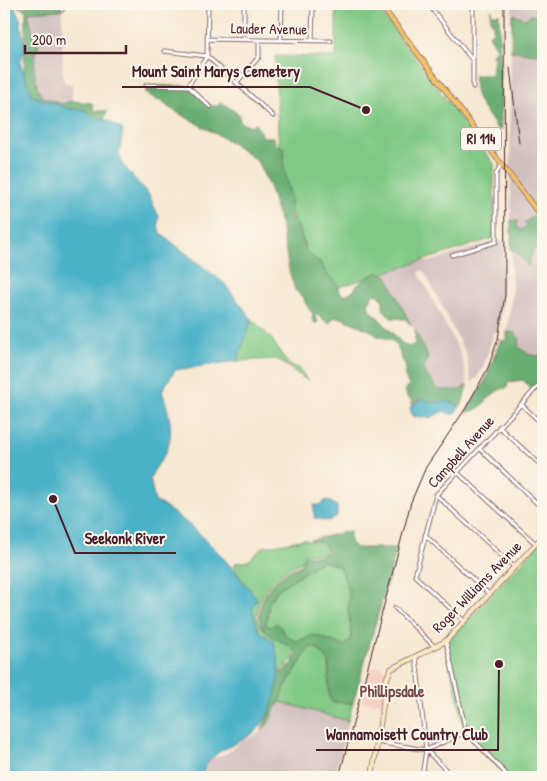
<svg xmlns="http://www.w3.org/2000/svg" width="547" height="781" font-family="'Patrick Hand',sans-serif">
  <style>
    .built { fill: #f6d2c4 }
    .industrial { fill: #d1bfbe }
    .green { fill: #80c985; stroke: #657458 }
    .forest { fill: #68ad72; stroke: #59664e; fill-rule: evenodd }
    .water { fill: #49b1c8; stroke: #4a687a }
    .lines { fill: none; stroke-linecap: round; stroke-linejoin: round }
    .street-casing { stroke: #866565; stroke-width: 5 }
    .secondary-casing { stroke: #866565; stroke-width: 6 }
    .primary-casing { stroke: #866565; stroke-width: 6 }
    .street { stroke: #fff; stroke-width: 3 }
    .secondary { stroke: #fae7c3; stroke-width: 4.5 }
    .primary { stroke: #f2c26a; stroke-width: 4.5 }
    .rail { stroke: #4a1f2b; stroke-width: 1 }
    .labels { text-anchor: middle; stroke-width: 4; stroke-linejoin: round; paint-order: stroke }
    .shield { fill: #fbf7ec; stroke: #7f6065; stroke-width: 1 }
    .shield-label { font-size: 14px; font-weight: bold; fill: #4a1f2b }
    .street-label { font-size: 15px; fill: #4a1f2b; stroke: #fbf7ec }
    .neighbourhood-label { font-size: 16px; font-weight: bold; fill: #784a4a; stroke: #fbf7ec }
    .leader { fill: none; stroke: #4a1f2b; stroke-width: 2 }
    .callout-dot { fill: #4a1f2b; stroke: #fbf7ec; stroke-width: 2 }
    .callout-label { font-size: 16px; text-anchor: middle; font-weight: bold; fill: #4a1f2b; stroke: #fbf7ec; stroke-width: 4; stroke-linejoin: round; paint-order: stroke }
  </style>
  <rect width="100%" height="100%" fill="#fbf7ec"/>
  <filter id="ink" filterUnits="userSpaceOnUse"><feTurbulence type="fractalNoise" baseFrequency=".02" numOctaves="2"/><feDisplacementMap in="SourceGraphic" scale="10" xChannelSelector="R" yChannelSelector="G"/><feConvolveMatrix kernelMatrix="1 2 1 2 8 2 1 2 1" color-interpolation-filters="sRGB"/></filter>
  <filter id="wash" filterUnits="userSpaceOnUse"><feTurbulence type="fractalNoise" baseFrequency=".0096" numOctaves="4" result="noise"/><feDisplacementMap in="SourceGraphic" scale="20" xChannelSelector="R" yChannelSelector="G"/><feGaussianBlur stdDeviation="1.12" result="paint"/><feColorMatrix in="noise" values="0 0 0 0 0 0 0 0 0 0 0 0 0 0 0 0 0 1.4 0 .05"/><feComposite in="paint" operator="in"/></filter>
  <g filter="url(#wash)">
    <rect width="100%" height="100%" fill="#f6e8d1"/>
    <path class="built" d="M379 666 389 671 383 703 362 702 370 669Z"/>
    <path class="industrial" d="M512 4H538L536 14 529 15 526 19 512 15Z
      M62 10 63 79 65 83 72 84V103L61 104 41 96 34 80V56L37 46 27 12Z
      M517 50 535 56 543 53V220L538 214 527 223 526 227 519 230 515 220H511L510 97 511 52Z
      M496 241 504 242 501 318 497 331 494 332 483 368 476 379 471 382 466 354 424 271 421 270 419 273 461 355 465 369 467 385 460 390H439L423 371 428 357 387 276 382 272 411 260 429 262Z
      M535 247H543V356L529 355 523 352 518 347 520 339 515 333 507 332 512 294 511 250 516 251 527 265 530 254Z
      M280 702 349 721 334 777H200L211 759 227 753 242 741 258 734 268 724 276 705Z"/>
    <path class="green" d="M336 4H375L494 164V238L339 287 325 275 304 248 280 181 275 56 336 57Z
      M252 319 271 338 286 361 291 366 299 368 308 381 277 359 237 361Z
      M305 539 308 541C315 542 322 537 326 546L324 554 305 553 301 562C296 565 289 568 284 571 269 581 248 610 262 627 270 637 284 642 295 648L293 659 279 673 274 642 259 631 252 608 256 599 235 570V563L248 561 263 547Z
      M543 540V777H507L465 734 446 642Z
      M321 561 337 565 342 572 349 592 348 610 352 635 349 642 344 646 316 635 296 641 266 625 269 602 280 588Z
      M310 647 318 649 329 661 328 680 332 702 353 703 348 721 280 702 283 690Z"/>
    <path class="forest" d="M13 4H19L23 7 32 4 62 7V10L28 12 35 42 39 44C32 62 33 78 41 96L61 104 73 101 92 103 94 111H107L103 123 37 105 35 97 30 98 24 71 26 10Z
      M491 9 492 15 499 13 501 130 497 129C484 106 474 105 474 75H489L492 72 494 58 492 54 495 52 496 47 489 35 493 31V24L490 19Z
      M514 14 526 19 529 15H543V53C530 57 522 49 511 52L512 15Z
      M149 86H187L209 106H217L221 102 240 115 239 119 243 124 251 126 255 123 263 137H273L276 145 285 148C279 175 295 192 290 215L299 228 306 251 320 262 329 277 337 282 341 294 345 295 355 290 356 286 368 277 379 272 387 276 411 325 405 319 391 318 383 309V301L379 295 373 294 368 304 369 308 402 343 409 347 415 344V330L428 357 423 371 439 390H460L467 385 462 405 429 402 421 398 412 404 411 399 407 397 405 390 409 385C404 377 404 374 406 365 393 350 407 342 377 336L374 332 339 317 333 318 329 324 318 315 314 316 318 321 316 324 312 320 313 314 305 303 304 298 295 290 289 270 281 224 269 186 257 161 232 143 168 107 161 99 157 100 146 93V87Z
      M538 213 543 220V247L533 249 528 266 516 251 511 250V220L518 221 517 227 521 230 528 225 524 223Z
      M507 332 515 333 520 339 518 347 530 355 543 356V381L533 391 523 380 508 382 507 388C490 389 484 412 466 412L485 381 500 341 507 340Z
      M350 531V542L356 548H397L353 703 332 702 329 699V661L318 649 310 647 286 685 279 704 276 706 268 724 262 729 271 709 278 675 292 664 297 653C294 645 279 642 271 636 248 619 264 588 283 574 289 570 295 568 301 565L304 555 320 556 326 553 327 548 324 543 310 540ZM322 561 337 565 342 572 349 592 348 610 352 635 349 642 344 646 316 635 296 641 288 637 277 623 270 627 266 625 269 602 280 588Z"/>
    <path class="water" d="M4 4H13L20 19 25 48 20 63 32 96 70 109 85 110 95 118 107 120 123 130 119 154 122 164 149 195 159 217 158 225 160 233 224 283 252 319 237 361 175 370 162 391C169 412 176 435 164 455 159 464 153 470 150 479L155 501C197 525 227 560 257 599L252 608 259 631 274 642C276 652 279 663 279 673 278 691 268 724 252 734 230 749 210 749 201 777H4Z
      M423 398 429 402H452L460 406 454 415 443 411 430 418 412 416 410 407Z
      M327 500 337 506V516L328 521 314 518V505H319Z"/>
  </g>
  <g filter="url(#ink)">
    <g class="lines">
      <defs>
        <path id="street" d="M62 4V10
          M428 4 473 61
          M473 4V87
          M207 39 331 41
          M244 39V4
          M281 40 282 4
          M312 41 313 4
          M164 51 207 56 273 116
          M236 83 259 57V40
          M146 85 188 86 210 107
          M188 86 207 56 208 4
          M452 255 496 242V174L501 165
          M521 404 543 425
          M499 427 543 467
          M479 448 543 509
          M457 472 536 544
          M436 495 514 567
          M425 535 489 594
          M395 608 435 647
          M464 621 415 576 436 495 543 381
          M446 641 466 732 509 777
          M416 657 426 750 422 777
          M377 742 426 750 466 732
          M426 750 453 777"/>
        <path id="secondary" d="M372 777 387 678 391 669 446 641 543 536"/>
        <path id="primary" d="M380 4 543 219"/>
      </defs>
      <use href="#street" class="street-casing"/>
      <use href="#secondary" class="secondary-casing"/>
      <use href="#primary" class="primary-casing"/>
      <use href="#street" class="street"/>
      <use href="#secondary" class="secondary"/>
      <use href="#primary" class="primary"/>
      <path class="rail" d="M510 68 519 143
        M339 777 411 502 426 467 466 408 488 368 498 339 505 295 504 4"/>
    </g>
  </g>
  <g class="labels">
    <rect class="shield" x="461" y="127.5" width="40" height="23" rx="4"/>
    <g class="shield-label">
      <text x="481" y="144">RI 114</text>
    </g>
    <g class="street-label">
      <text transform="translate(269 29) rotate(1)" y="5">Lauder Avenue</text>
      <text transform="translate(461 452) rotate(-48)" y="5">Campbell Avenue</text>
      <text transform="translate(477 587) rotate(-46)" y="5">Roger Williams Avenue</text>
    </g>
    <g class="neighbourhood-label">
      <text x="392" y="697">Phillipsdale</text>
    </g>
  </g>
  <path class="leader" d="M366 110L310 87H122M53 499L75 553H176M499 664L498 750H316"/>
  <g class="callout-dot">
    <circle cx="366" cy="110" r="5"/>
    <circle cx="53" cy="499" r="5"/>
    <circle cx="499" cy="664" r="5"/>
  </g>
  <g class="callout-label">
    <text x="216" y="77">Mount Saint Marys Cemetery</text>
    <text x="125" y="544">Seekonk River</text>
    <text x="407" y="740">Wannamoisett Country Club</text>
  </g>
  <rect width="547" height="781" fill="none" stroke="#fbf7ec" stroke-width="20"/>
  <path d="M25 45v8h101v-8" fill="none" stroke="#4a1f2b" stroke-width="2.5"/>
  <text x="32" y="45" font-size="15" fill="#4a1f2b" stroke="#fbf7ec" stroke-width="4" paint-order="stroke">200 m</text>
</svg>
